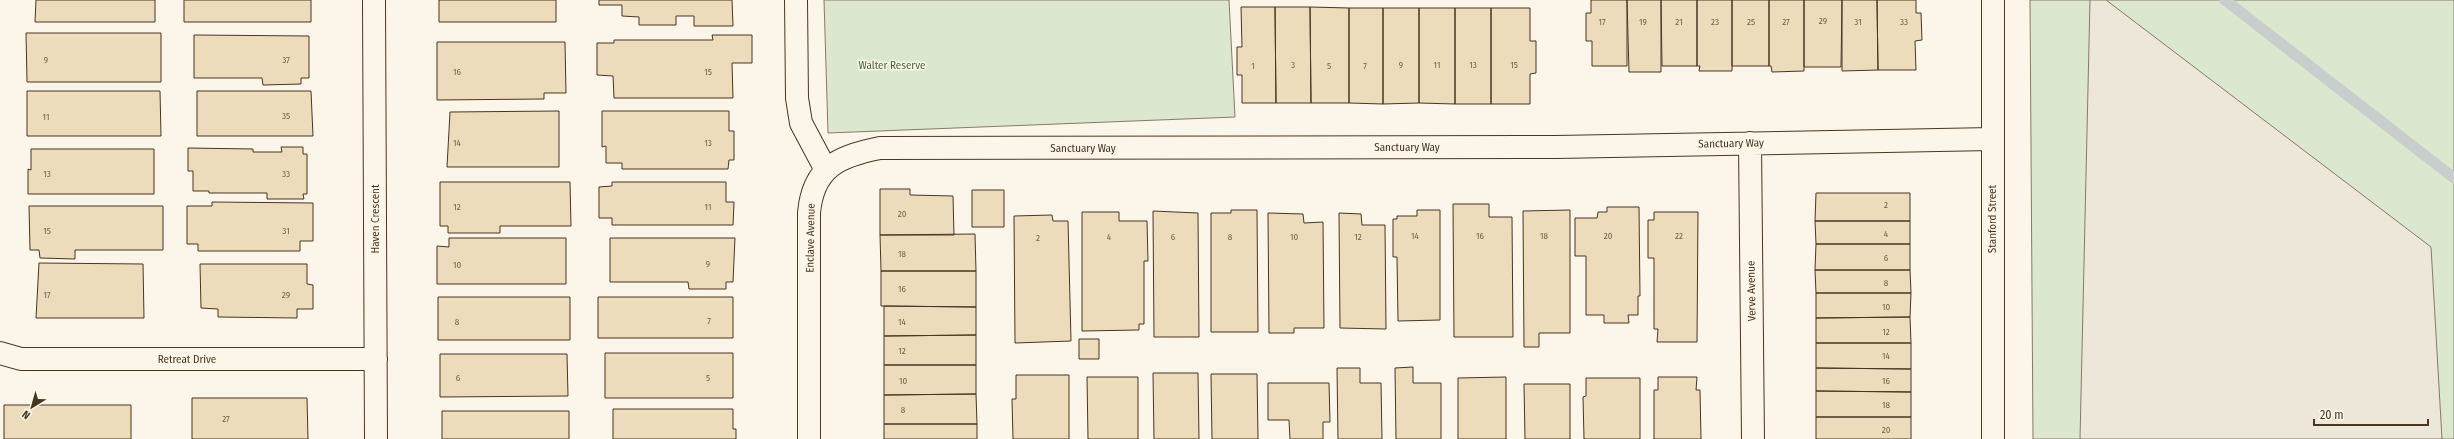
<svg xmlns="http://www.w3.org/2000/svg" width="2454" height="439" font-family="'Fira Sans Condensed',sans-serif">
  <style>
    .green { fill: #dce7d0; stroke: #887966 }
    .parking { fill: #ede7d9; stroke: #887966 }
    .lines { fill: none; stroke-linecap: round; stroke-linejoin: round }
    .stream { stroke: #c9cecd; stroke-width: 11 }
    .building { fill: #ecdcbc; stroke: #4a3520 }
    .minor-casing { stroke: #4a3520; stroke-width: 24 }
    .minor { stroke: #fbf6e9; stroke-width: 22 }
    .labels { text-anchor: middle; stroke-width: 3; stroke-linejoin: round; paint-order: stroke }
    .number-label { font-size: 9px; fill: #725f47 }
    .park-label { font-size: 11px; fill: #436837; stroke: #fbf6e9 }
    .street-label { font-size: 11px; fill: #4a3520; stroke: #fbf6e9 }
  </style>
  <rect width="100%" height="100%" fill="#fbf6e9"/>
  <path class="green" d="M824 0H1229L1235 117 828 133Z
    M2030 0H2454V439H2033Z"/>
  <path class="parking" d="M2090 0H2106L2431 247 2442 439H2080Z"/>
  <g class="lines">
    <path class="stream" d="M2225 0 2454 178"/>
  </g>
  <path class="building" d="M36 0H155V22H35Z
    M184 0H311V22H184Z
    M439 0H556V22H439Z
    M599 0H732L733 26H694V16H676V25H639V17L622 16V5H599Z
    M1591 0H1627V66H1592V41H1586V13H1591Z
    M1627 0H1661V72H1629Z
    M1661 0H1697V66H1662Z
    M1697 0H1732V71H1699L1700 66H1697Z
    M1732 0H1769V66H1732Z
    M1769 0H1804V71L1772 72 1771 66H1769Z
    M1804 0H1842L1841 67H1804Z
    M1842 0H1877L1878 70 1842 71Z
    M1877 0H1916V13H1921L1922 40 1915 41 1916 70H1878Z
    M1241 7H1275L1276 103H1242V75H1237V47H1242Z
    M1275 7H1310L1311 103H1276Z
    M1310 7 1349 8V103H1311Z
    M1349 8H1383V104L1349 103Z
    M1383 8H1419V103L1383 104Z
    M1419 8H1455V104L1419 103Z
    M1455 8H1491V104H1455Z
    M1491 8H1530V41H1536V73L1530 74V104H1491Z
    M26 33H161V82H27Z
    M194 35 309 36V78H301V84L263 85 262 78H194Z
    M712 35H752V63H732L733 98H614L613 76 597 75V43H614V40H713Z
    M437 42H565L566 93H544V99L437 100Z
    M27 91H160L161 136H27Z
    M197 91H311L313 136H197Z
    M559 111V167H447L450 112Z
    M602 111H729V131H734V160H729L728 169H622V163H606V146L602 147Z
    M281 147H303V154H307V194H303L304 199H267V193H209V191H193V171H188V148L253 149V152H282Z
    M31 149H154V194H28V169L31 170Z
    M440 182H570L571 226H500V233H448V226H440Z
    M612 182H726V202H734L733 225H612V218H599V187L612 186Z
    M880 189H910V195L953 196 954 235H880Z
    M972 190H1004V227H972Z
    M1816 193H1910V221H1815Z
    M212 202 313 203V241H300V251H198V244H187V206H212Z
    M1453 204H1489V217H1512L1513 337H1454Z
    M29 206H163V250H75V259L40 258 39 250H30Z
    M1607 207H1639L1640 296H1638V315H1628L1629 323H1604V315H1586V256H1575V218H1597L1598 212H1607Z
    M1231 210H1257L1258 332H1211V213H1231Z
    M1417 210H1440V320L1398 321 1397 257H1393V219H1397V216H1417Z
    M1570 210V333H1539V347H1524L1523 211Z
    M1153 211 1198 213 1199 337H1154Z
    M1082 212H1119V221H1147L1148 261H1144V324H1139V330L1082 331Z
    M1654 212H1698L1697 342H1657L1658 329H1654V258H1648V220H1654Z
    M1268 213 1303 214 1304 223 1323 222 1324 328H1294V333H1269Z
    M1339 213 1361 214 1362 225H1385L1386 329 1340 328Z
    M1052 215 1053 221H1068L1071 341 1015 343 1014 216Z
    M1815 221H1910V244H1816Z
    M975 234 976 271H881L880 235Z
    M449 238H566V284H437V246L449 247Z
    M610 238H735L733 282H726V289H689L688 282H610Z
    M1816 244H1910V270H1815Z
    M39 263 143 264 144 318H36Z
    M200 264H307V284L313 285V309H297V318L218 317V309L201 308Z
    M1815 270H1910L1911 293H1816Z
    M881 271H976V307L881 306Z
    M1816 293H1911L1910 317 1816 318Z
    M438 297H570V340H438Z
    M598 297H733V338H598Z
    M884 306 976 307V335L884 336Z
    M1910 317 1911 343H1816V318Z
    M976 335V365H884V336Z
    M1079 339H1099V359H1079Z
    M1816 343H1911V369L1816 368Z
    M605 353H733V398H605Z
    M440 354H567L568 396 440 397Z
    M884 365H976V394L884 395Z
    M1413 367V383H1441V439H1396L1395 368Z
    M1337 368H1360V383H1381L1382 439H1338Z
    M1816 368 1911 369V392L1816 391Z
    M1153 373H1198L1199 439H1154Z
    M1211 374H1257L1258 439H1212Z
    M1016 375H1069V439H1013L1012 399H1016Z
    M1087 377H1138V439H1088Z
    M1506 377V439H1458V378Z
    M1658 377H1697L1696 390H1700L1701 439H1654V390H1658Z
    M1586 378H1640V439H1584L1583 397 1586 396Z
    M1268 383H1329L1330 422H1323V439H1290L1289 420H1268Z
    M1524 384H1570V439H1525Z
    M1816 391 1911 392V417H1816Z
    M976 394 977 424H884V395Z
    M192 398H307L308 439H192Z
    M4 405H131V439H4Z
    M613 409H733V429H736V439H613Z
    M442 411H569V439H442Z
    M1816 417H1911V439H1816Z
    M884 424H977V439H884Z"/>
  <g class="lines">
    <defs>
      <path id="minor" d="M374 0 376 439
        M796 0 797 98 801 123 826 170
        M1993 0V439
        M1750 143 1753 439
        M0 353 21 359H376
        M809 439V213C813 167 839 156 880 148L1556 147 1992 139"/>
    </defs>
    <use href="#minor" class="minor-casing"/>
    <use href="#minor" class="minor"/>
  </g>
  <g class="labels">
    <g class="number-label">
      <text x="1823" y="24">29</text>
      <text x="1602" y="25">17</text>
      <text x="1643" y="25">19</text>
      <text x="1679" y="25">21</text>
      <text x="1715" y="25">23</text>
      <text x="1751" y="25">25</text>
      <text x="1786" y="25">27</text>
      <text x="1858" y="25">31</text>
      <text x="1904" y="25">33</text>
      <text x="46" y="63">9</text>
      <text x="286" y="63">37</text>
      <text x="1293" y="68">3</text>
      <text x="1401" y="68">9</text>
      <text x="1437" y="68">11</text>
      <text x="1473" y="68">13</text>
      <text x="1514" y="68">15</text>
      <text x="1253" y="69">1</text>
      <text x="1329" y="69">5</text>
      <text x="1365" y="69">7</text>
      <text x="457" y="75">16</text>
      <text x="708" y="75">15</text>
      <text x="286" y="119">35</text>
      <text x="46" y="120">11</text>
      <text x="457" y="146">14</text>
      <text x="708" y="146">13</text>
      <text x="47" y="177">13</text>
      <text x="286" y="177">33</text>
      <text x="1886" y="208">2</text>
      <text x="457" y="210">12</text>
      <text x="708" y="210">11</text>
      <text x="902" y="217">20</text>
      <text x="47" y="234">15</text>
      <text x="286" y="234">31</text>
      <text x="1886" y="237">4</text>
      <text x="1415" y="239">14</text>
      <text x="1480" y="239">16</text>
      <text x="1544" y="239">18</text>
      <text x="1608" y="239">20</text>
      <text x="1679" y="239">22</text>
      <text x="1109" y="240">4</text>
      <text x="1173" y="240">6</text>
      <text x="1230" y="240">8</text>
      <text x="1294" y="240">10</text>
      <text x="1358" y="240">12</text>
      <text x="1038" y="241">2</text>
      <text x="902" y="257">18</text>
      <text x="1886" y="261">6</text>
      <text x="708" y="267">9</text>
      <text x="457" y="268">10</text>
      <text x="1886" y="286">8</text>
      <text x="902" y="292">16</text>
      <text x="47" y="298">17</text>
      <text x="286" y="298">29</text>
      <text x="1886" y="310">10</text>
      <text x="709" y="324">7</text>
      <text x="457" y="325">8</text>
      <text x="902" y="325">14</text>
      <text x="1886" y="335">12</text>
      <text x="902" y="354">12</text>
      <text x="1886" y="359">14</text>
      <text x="458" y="381">6</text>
      <text x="708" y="381">5</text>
      <text x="903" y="384">10</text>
      <text x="1886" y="384">16</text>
      <text x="1886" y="408">18</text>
      <text x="903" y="413">8</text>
      <text x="226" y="422">27</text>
      <text x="1886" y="433">20</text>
    </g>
    <g class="park-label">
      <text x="892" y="69">Walter Reserve</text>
    </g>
    <g class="street-label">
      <text transform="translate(1731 143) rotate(-1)" y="4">Sanctuary Way</text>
      <text x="1407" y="151">Sanctuary Way</text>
      <text x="1083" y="152">Sanctuary Way</text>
      <text transform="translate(375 219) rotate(-90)" y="4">Haven Crescent</text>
      <text transform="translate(1992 219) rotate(-90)" y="4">Stanford Street</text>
      <text transform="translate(810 238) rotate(-89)" y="4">Enclave Avenue</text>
      <text transform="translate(1751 291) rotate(-91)" y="4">Verve Avenue</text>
      <text x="187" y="363">Retreat Drive</text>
    </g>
  </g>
  <g transform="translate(32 407) rotate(217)" stroke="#fbf6e9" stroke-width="3" paint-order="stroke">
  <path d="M0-3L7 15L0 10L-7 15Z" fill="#4a3520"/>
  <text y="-6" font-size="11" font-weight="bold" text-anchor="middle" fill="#4a3520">N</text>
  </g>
  <path d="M2314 419v6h114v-6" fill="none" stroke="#4a3520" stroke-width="2"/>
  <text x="2320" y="419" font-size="12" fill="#4a3520" stroke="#fbf6e9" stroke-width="3" paint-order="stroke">20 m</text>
</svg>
